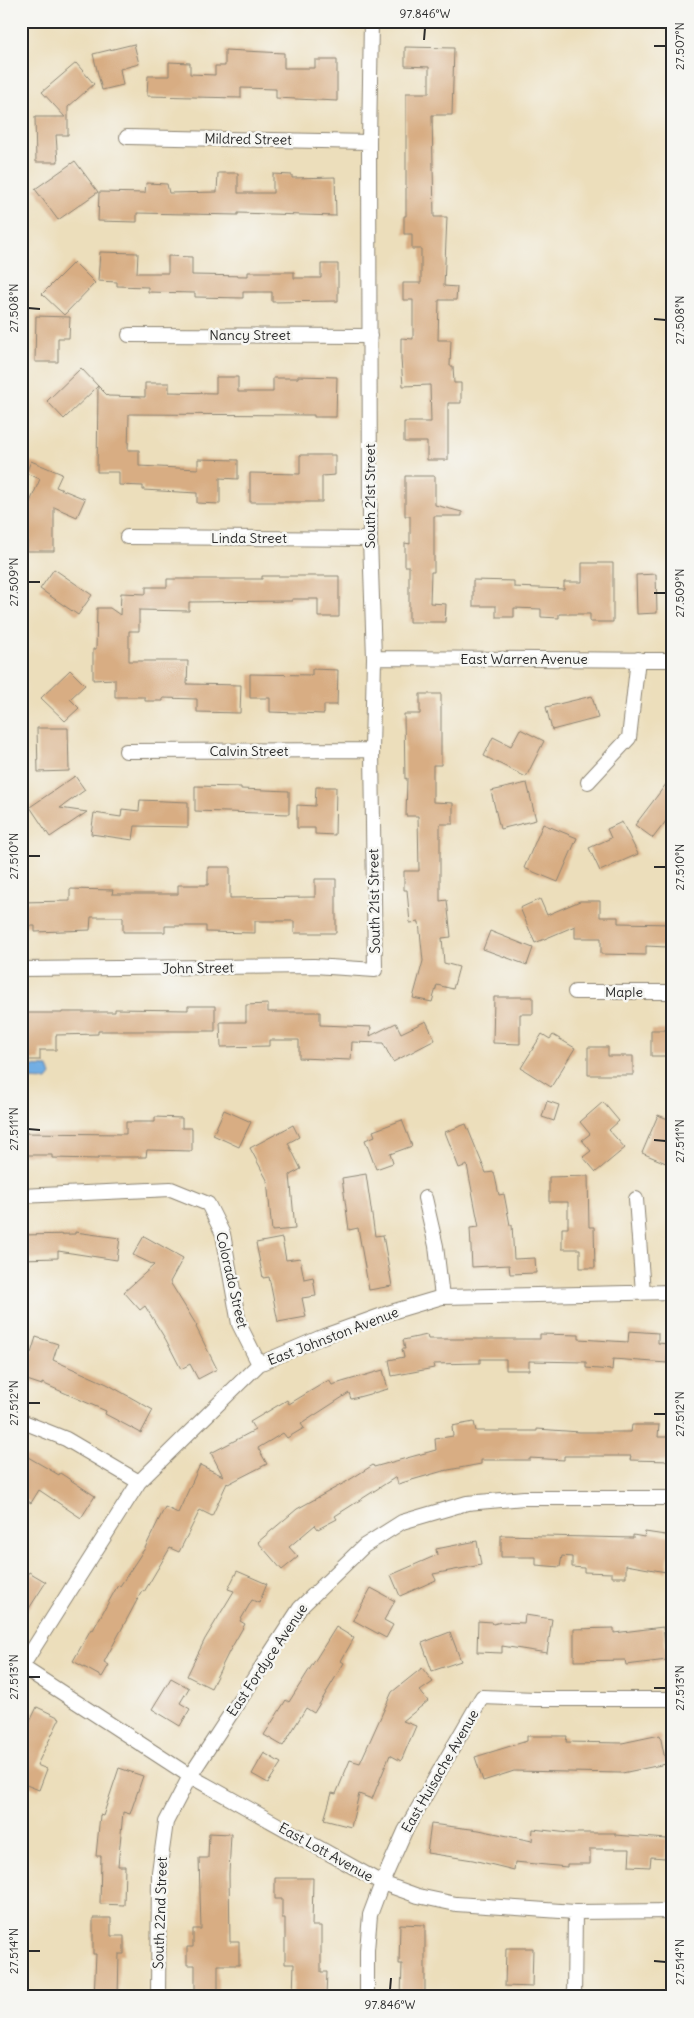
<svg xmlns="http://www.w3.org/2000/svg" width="694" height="2018" font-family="Delius,sans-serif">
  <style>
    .water { fill: #72aee3; stroke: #4e6c87 }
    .building { fill: #d8ad83 }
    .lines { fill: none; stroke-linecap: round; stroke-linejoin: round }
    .street-casing { stroke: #8c8473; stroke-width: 16 }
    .street { stroke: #fff; stroke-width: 14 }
    .ticks { fill: none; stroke: #2b2b2b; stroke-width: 2 }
    .labels { text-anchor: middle; stroke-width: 5; stroke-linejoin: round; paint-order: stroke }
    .street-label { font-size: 14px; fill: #2b2b2b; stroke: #f6f6f2 }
    .neatline { fill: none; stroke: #2b2b2b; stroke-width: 2 }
    .ticks-label { font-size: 12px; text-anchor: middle; fill: #2b2b2b }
  </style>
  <rect width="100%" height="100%" fill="#f6f6f2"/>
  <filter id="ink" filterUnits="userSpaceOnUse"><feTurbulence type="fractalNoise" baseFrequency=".02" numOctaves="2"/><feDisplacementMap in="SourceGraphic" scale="10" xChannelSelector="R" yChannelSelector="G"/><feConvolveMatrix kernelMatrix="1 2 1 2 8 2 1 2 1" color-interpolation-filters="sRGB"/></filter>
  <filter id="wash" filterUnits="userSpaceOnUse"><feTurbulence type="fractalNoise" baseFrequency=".0096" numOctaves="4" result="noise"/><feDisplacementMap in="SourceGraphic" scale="20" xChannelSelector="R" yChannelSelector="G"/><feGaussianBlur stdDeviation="1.12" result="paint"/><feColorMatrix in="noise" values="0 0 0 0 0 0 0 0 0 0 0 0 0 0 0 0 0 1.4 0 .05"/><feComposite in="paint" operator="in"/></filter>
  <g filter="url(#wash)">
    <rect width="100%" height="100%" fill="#ecdebb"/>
    <path class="water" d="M26 1066 48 1067 51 1075 47 1080 25 1079 22 1072Z"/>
    <g id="blocks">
      <path class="building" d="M134 44 139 64 120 69 123 85 102 90 93 54Z
        M405 47 454 48 452 115H432L434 217H447L444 286 457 287 456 300H439L438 340H451L450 366H453L454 383H461V403H448V460H427V442H404V422H431L430 385 403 386 401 359V338L413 339V300H403V283H421V249H412V234H404V216H406V93H429V67L405 66Z
        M225 50 284 53V68H315V60H337V101L276 98V89L241 88V98L147 96 148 76H169V62L190 63V74L215 75V66H225Z
        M76 63 94 84 68 107V135H56L58 162H36L35 117H65L42 92Z
        M75 161 98 192 58 220 35 189Z
        M218 173H238V193H273V174L292 175V178L335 177 336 216 238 213V215L137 213V222L98 221 99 192 145 193 146 183 167 184 169 193 217 192Z
        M100 252 138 253 137 273H168V256L192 257V275L248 276V272H294V278H321V264H338V301L272 302V292H243V298L195 297V293L148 292V287L117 286V282L98 281Z
        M74 262 95 283 64 315 42 294Z
        M36 316 70 317 69 338H58V362H35Z
        M81 368 98 386 64 419 47 401Z
        M298 376 337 377 336 417H314V415L129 414 128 450H139V466L198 469V459L238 460V479L220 478V504L197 503V493L143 490V486L119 485V472H97L98 386 108 396 145 397V383H169V392L216 393V377H238V392H273V378H298Z
        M300 455H335V475L322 476V502H250V473L300 474Z
        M31 461 62 474 56 487 85 499 77 517 54 507V551H27V509L40 479 26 473Z
        M405 476H435V505L462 512V516H434V572H431L430 603 446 604 445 622H409V566H405V543L410 544V516H405Z
        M582 563H613V622H590V614H559V618L541 617V609L514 608V617H496V606H473V580L514 581V587L564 589V582H582Z
        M54 569 92 595 78 615 40 589Z
        M656 574 657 613 637 614 636 575Z
        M262 576H339V617H318V599H292V601L189 602V611L139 610V631H129V661H188L187 684 241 685 240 713 197 712V699L163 698V701H145V697H115V679L93 680V649H96L97 608H110L120 615 121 593 146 594V587H167V579H262Z
        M312 669 338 670 337 705H324V714L270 712V698H250V674L312 675Z
        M70 670 85 685 70 699 79 708 65 721 41 698Z
        M420 694H441V765H433V802L453 803V824H440V901L447 900 451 937 442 938 444 963 459 967 453 989 437 985 432 1002 413 998 423 961 419 922 410 923 407 890H404V871H419L418 816H406L407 778 405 779 404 714H420Z
        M592 696 598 718 552 730 546 707Z
        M37 728H68L69 771 38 772Z
        M520 729 544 741 526 777 484 756 493 737 511 746Z
        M673 775V812L653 838 635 825Z
        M75 776 85 790 60 808 87 812 50 837 30 807Z
        M527 783 536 820 500 829 491 791Z
        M195 786 241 787V789L289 791V814L195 811Z
        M316 787H336L335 835 315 834V828H297V805L315 806Z
        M140 800 188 802V827L135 826 133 840 91 834 94 813 121 817 122 809 139 811Z
        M622 822 638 854 600 871 589 848 611 838 607 829Z
        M543 824 577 838 558 882 524 868Z
        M208 867H230V898L315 897V879H336V933H294V921H255V933L206 932V926H165V932H123V917H91L90 930 35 932V926H21V902L70 901V889L113 890 112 894H178V885H208Z
        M540 899 547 915 580 901H600V917H618V923L673 924V940L667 939V947L646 946V955L601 954V938H575V926L535 943 520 908Z
        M490 931 533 948 527 965 483 949Z
        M494 997H533V1014H520V1044L493 1043Z
        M268 1004V1012H320V1025L371 1027 370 1036 396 1023 401 1033 426 1021 435 1040 393 1062 383 1043 352 1042 351 1060 299 1058V1040H269V1046L221 1047 220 1022H246V1005Z
        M188 1006H215V1031H98V1034L56 1035V1050H40V1060H21V1013H62V1012H115V1009L188 1010Z
        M651 1030H673V1056H651Z
        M542 1034 550 1039 553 1035 575 1048 551 1087 521 1068Z
        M588 1047H608V1056H633V1075H588Z
        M547 1101 559 1105 554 1121 542 1117Z
        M603 1102 619 1121 609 1130 625 1148 596 1172 583 1157 591 1151 582 1140 590 1134 580 1122Z
        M224 1110 251 1122 239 1147 213 1135Z
        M658 1115 673 1121V1166L642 1153Z
        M155 1117 182 1118V1128H192V1151L147 1150 146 1157H98V1159L52 1158V1155H21V1133L126 1134V1122H155Z
        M402 1120 412 1146 390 1154 393 1163 376 1169 365 1140 375 1136 373 1131Z
        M466 1124 486 1173 494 1172 499 1195 504 1194 510 1225H512L514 1259 535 1258 536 1273 510 1274 509 1265 472 1267 470 1228 479 1227 467 1165 459 1168 445 1132Z
        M293 1125 299 1137 288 1143 301 1169 290 1175 295 1229 272 1231 267 1180 250 1148Z
        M366 1174 375 1236 383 1235 392 1286 369 1290 358 1228 349 1230 342 1178Z
        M588 1176 589 1227H594L595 1268H580V1249H562V1228H568V1202H549V1177Z
        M75 1232 120 1238 117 1260 58 1251V1258L21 1259V1235L75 1234Z
        M144 1236 183 1258 170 1282 197 1326 196 1327 217 1369 198 1379 190 1364 181 1369 166 1340 145 1306 140 1310 124 1292 154 1265 133 1255Z
        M282 1238 286 1260 300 1258 304 1279 313 1277 316 1296 302 1298 306 1317 278 1322 269 1277 263 1278 256 1243Z
        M629 1331 658 1333V1343L668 1344 667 1363 613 1359 612 1370 586 1368V1362L529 1361V1370H506V1359H480V1363L433 1364 434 1368 392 1376 389 1360 404 1357 402 1349H405L403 1340 427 1335 428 1339H540V1334L579 1335V1339L628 1342Z
        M36 1337 58 1344 53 1360 107 1384 153 1410 141 1433 105 1414 106 1411 42 1383V1385L24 1379 25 1375 21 1374V1349L31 1353Z
        M383 1370 388 1389 351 1399 349 1393 301 1424 304 1428 287 1438 283 1433 258 1448 267 1464 228 1484 227 1483 212 1516 200 1510 179 1552 170 1548 144 1592 142 1591 104 1662 109 1665 102 1677 73 1661 91 1629 93 1630 118 1585 120 1586 145 1548 165 1507 178 1513 200 1465 223 1476 211 1453 255 1430 250 1422 287 1400 289 1404 329 1380 332 1385Z
        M474 1422 476 1431H537V1429L580 1432H631L632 1425H659L658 1437H671V1461L630 1460 631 1456H564V1460L530 1458V1460H481V1464L443 1471 398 1484 396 1477 335 1516 337 1519 318 1529 315 1525 289 1547 298 1557 282 1570 258 1542 297 1509 346 1482 373 1465 374 1467 436 1450 435 1439 453 1436 452 1426Z
        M21 1453 59 1475 60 1473 95 1496 81 1518 39 1490 31 1503 21 1497Z
        M645 1532 672 1536 666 1572 626 1565V1577H612V1573L584 1572V1568L572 1567V1557L562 1556 560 1567 536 1565V1557H501V1535L633 1538V1535L644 1537Z
        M477 1541 481 1565 433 1574 436 1580 400 1596 391 1575 437 1555 436 1549Z
        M237 1571 267 1584 259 1603 252 1600 240 1621 245 1624 229 1652 211 1688 187 1676 205 1639 234 1591 228 1589Z
        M29 1572 46 1582 21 1621V1584Z
        M371 1588 395 1601 384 1620 393 1625 386 1638 353 1620Z
        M525 1615 552 1619 547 1653 502 1646V1653L477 1652 478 1621 492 1622 493 1624 501 1622 524 1623Z
        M336 1627 354 1638 341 1661 344 1663 314 1713 306 1708 283 1746 264 1735 286 1700 289 1702Z
        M663 1627 667 1660 626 1665 625 1660 574 1661V1629L614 1628V1633Z
        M450 1632 461 1661 432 1671 422 1643Z
        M422 1668 433 1682 420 1691 428 1701 403 1721 416 1726 401 1761 390 1755 372 1799 359 1794 351 1827 324 1820 332 1793 336 1794 350 1760 360 1763 392 1692Z
        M171 1678 189 1688 180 1703 190 1709 180 1726 152 1709Z
        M37 1707 60 1718 37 1765 47 1769 39 1790 21 1783V1740Z
        M660 1735 666 1764 622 1773 514 1771 483 1781 475 1757 527 1741V1736H567L566 1742 622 1743Z
        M264 1753 281 1763 268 1783 252 1774Z
        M119 1768 143 1776 130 1814 123 1812 118 1866H125L124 1905 100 1904 101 1856H96L100 1815 103 1816Z
        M431 1824 479 1830 532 1841 533 1829 569 1833H615V1835L667 1839 665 1858 651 1857 650 1867 629 1866 630 1849H590V1864H567V1867L515 1862 514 1870 473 1860 427 1853Z
        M209 1833 231 1834 229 1874 230 1942H239V1965H218V1997H195V1965H187V1947H193V1929H201L199 1858H208Z
        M275 1878H313L312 1926H321V1972H327L326 1997H293L294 1964H285V1918H282V1899H275Z
        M93 1918H111V1936H124V1954H119L118 1997H94L96 1954H93Z
        M400 1924 425 1925V1997H401L402 1964H399Z
        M506 1948H533L532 1987 505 1986Z"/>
    </g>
  </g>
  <g filter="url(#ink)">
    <use href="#blocks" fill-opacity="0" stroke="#8c8473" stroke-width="1"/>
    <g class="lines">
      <defs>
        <path id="street" d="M127 137 369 142
          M129 335 370 336
          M127 537 370 539
          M374 658 673 660
          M126 751 372 750
          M588 782 629 738 638 659
          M21 969 314 966 375 970 372 750 374 658 370 539 369 142 371 21
          M575 992H673
          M21 1196 171 1189 208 1204 223 1234 239 1324 259 1364
          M425 1198 436 1246 442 1297
          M636 1199 643 1292
          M21 1421 66 1439 139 1482
          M21 1666 190 1776 382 1883 418 1896 456 1904 575 1912 673 1911
          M21 1668 139 1482 259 1364 324 1336 388 1313 442 1297 673 1292
          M158 1997 159 1872 166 1822 190 1776 300 1608 364 1546 402 1522 467 1503 524 1498H673
          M367 1997V1950L370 1915 382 1883 405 1831 482 1697 535 1699H673
          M574 1997 575 1912"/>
      </defs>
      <use href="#street" class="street-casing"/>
      <use href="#street" class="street"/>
    </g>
  </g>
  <path class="ticks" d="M424 40 425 28M654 46H666M28 308 40 309M654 319 666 320M28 582H40M654 593H666M28 856H40M654 867H666M28 1129 40 1130M654 1140 666 1141M28 1403H40M654 1414H666M28 1677H40M654 1688H666M28 1951H40M654 1961 666 1962M390 1990 391 1978"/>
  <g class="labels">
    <g class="street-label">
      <text transform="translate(248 139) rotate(1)" y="5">Mildred Street</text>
      <text x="250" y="340">Nancy Street</text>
      <text transform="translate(370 496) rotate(-90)" y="5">South 21st Street</text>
      <text x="249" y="543">Linda Street</text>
      <text x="524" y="664">East Warren Avenue</text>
      <text x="249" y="756">Calvin Street</text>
      <text transform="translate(374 901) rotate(-91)" y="5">South 21st Street</text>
      <text transform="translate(198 968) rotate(-1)" y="5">John Street</text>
      <text x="624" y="997">Maple</text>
      <text transform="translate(232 1280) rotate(77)" y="5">Colorado Street</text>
      <text transform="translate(333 1336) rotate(-21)" y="5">East Johnston Avenue</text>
      <text transform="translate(267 1660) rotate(-56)" y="5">East Fordyce Avenue</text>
      <text transform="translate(440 1771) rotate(-60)" y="5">East Huisache Avenue</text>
      <text transform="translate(326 1852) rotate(29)" y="5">East Lott Avenue</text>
      <text transform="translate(160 1913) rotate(-88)" y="5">South 22nd Street</text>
    </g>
  </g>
  <rect width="694" height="2018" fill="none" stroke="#f6f6f2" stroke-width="55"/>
  <rect x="28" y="28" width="638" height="1962" class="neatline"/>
  <g class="ticks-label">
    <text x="425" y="18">97.846°W</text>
    <text transform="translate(680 46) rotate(-90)" y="4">27.507°N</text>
    <text transform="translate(14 308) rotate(-90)" y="4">27.508°N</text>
    <text transform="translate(680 320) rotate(-90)" y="4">27.508°N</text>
    <text transform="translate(14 582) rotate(-90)" y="4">27.509°N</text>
    <text transform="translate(680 593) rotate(-90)" y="4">27.509°N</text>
    <text transform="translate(14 856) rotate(-90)" y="4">27.510°N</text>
    <text transform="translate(680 867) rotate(-90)" y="4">27.510°N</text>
    <text transform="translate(14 1129) rotate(-90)" y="4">27.511°N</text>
    <text transform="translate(680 1141) rotate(-90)" y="4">27.511°N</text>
    <text transform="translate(14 1403) rotate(-90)" y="4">27.512°N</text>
    <text transform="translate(680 1414) rotate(-90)" y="4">27.512°N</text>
    <text transform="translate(14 1677) rotate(-90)" y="4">27.513°N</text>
    <text transform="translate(680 1688) rotate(-90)" y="4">27.513°N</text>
    <text transform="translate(14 1951) rotate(-90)" y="4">27.514°N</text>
    <text transform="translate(680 1962) rotate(-90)" y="4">27.514°N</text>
    <text x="390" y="2009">97.846°W</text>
  </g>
</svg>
